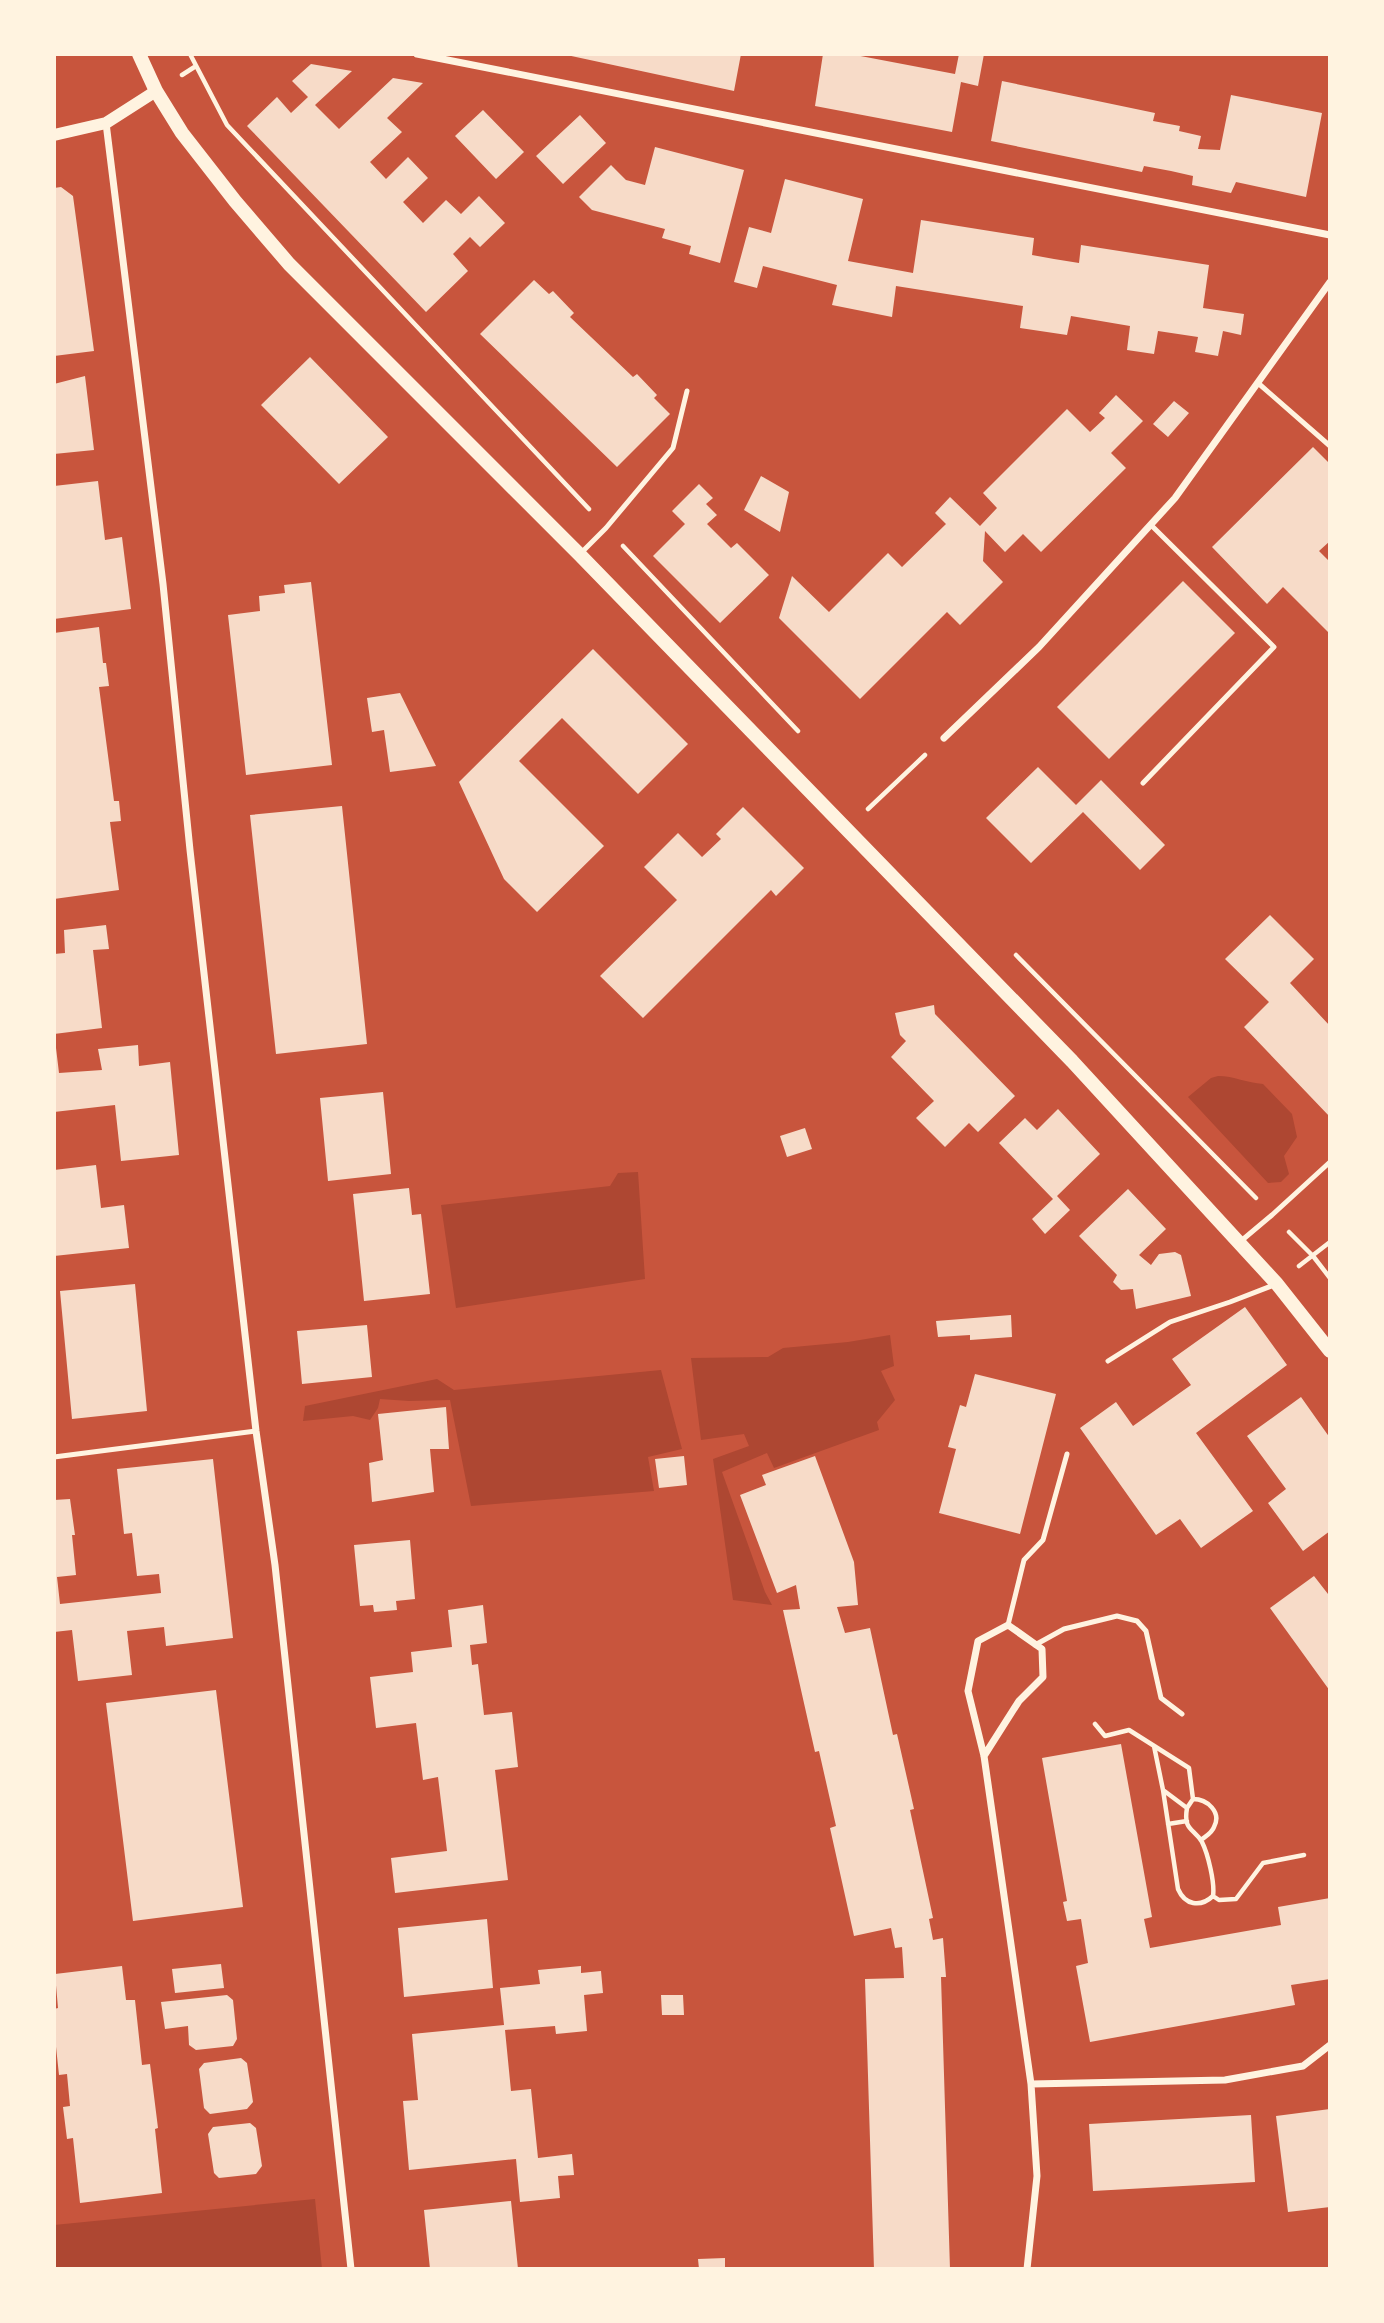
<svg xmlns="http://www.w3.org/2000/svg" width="1384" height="2323" font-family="'DejaVu Sans',sans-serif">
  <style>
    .green { fill: #ae4732 }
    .building { fill: #f7dbc8 }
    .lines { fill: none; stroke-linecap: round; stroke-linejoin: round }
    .path { stroke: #fff3e0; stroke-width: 4.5 }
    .service { stroke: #fff3e0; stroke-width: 5 }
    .minor { stroke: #fff3e0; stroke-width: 7 }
    .tertiary { stroke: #fff3e0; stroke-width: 12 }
    .secondary { stroke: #fff3e0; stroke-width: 14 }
  </style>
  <rect width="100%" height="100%" fill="#c8553d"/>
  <path class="green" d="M1218 1076C1234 1076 1247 1083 1263 1084L1292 1114 1297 1137 1284 1156 1289 1174 1281 1182 1268 1183 1188 1097 1211 1078Z
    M638 1172 645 1279 456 1308 441 1205 610 1186 618 1173Z
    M890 1335 894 1366 881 1371 895 1400 877 1422 879 1430 774 1468 767 1453 722 1472 765 1592 772 1605 733 1600 713 1459 749 1446 744 1434 701 1440 691 1358 768 1357 783 1348 848 1342Z
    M661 1370 682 1449 648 1457 654 1491 471 1506 450 1400 409 1401 380 1399 378 1408 370 1420 353 1416 303 1421 305 1406 437 1379 454 1390Z
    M315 2199 322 2269H54V2225Z"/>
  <path class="building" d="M562 54H741L734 91Z
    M823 54H850L955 74 959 54H984L978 86 961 82 952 132 815 106Z
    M311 64 352 71 315 105 339 129 393 78 423 83 387 118 402 132 370 162 386 179 408 157 428 178 403 202 423 223 446 200 461 214 479 196 505 223 480 247 470 237 453 254 468 271 426 312 247 126 277 97 291 113 308 97 292 81Z
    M1002 81 1155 113 1153 121 1180 126 1179 131 1201 136 1198 149 1220 150 1231 95 1322 113 1306 197 1236 182 1231 193 1192 185 1193 176 1171 171 1144 166 1142 172 991 141Z
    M483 110 524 152 496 179 455 136Z
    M580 115 606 143 563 184 536 156Z
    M655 147 744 170 720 263 689 254 691 246 662 238 665 229 592 210 579 197 611 165 626 180 645 185Z
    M785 179 863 199 848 261 913 273 921 220 1034 238 1032 255 1054 259 1079 263 1081 245 1209 265 1203 308 1244 314 1241 335 1223 331 1218 356 1195 352 1198 337 1158 331 1154 354 1127 350 1130 326 1071 316 1067 335 1020 328 1023 306 896 286 892 317 832 305 837 285 763 266 757 288 734 282 749 227 771 233Z
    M61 187 73 196 94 351 54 356V188Z
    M534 280 549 294 553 291 574 313 570 317 633 377 637 374 657 395 654 398 670 414 617 467 480 334Z
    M310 357 388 437 339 484 261 405Z
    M85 376 94 450 54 454V384Z
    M1116 395 1143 421 1111 453 1126 468 1041 552 1023 534 1005 552 985 531 983 561 1003 582 960 625 947 612 860 699 779 618 792 576 829 612 888 553 902 567 946 524 935 513 950 497 980 526 997 508 983 493 1067 409 1090 432 1105 418 1099 413Z
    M1174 401 1189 413 1168 437 1153 424Z
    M1313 447 1330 464V541L1319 551 1330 562 1328 632 1283 587 1267 604 1212 547Z
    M761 476 789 492 780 532 744 510Z
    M98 481 105 540 122 537 131 609 54 619V486Z
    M699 484 713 498 706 504 717 515 707 524 731 548 737 543 769 575 720 623 653 556 685 524 672 511Z
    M1183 581 1235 633 1109 759 1057 707Z
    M311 582 332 765 246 775 228 615 260 611 259 596 285 593 284 585Z
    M99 627 103 663H106L109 686 99 687 114 801H119L121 821 110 822 119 890 54 899V633Z
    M593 649 688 744 638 794 562 718 519 761 604 846 537 912 504 879 459 782Z
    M400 693 436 766 390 772 384 730 372 732 367 698Z
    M1038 767 1076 805 1101 780 1165 845 1140 870 1083 812 1031 863 986 818Z
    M342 806 367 1044 276 1054 250 815Z
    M743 807 804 868 776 896 771 890 643 1018 600 976 677 900 644 867 678 833 702 857 721 839 716 834Z
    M1270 915 1314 959 1290 983 1330 1026V1117L1244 1027 1269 1002 1225 959Z
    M106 925 109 949 93 950 102 1028 54 1034V954L65 953 64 930Z
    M934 1005 935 1014 1015 1096 978 1132 969 1123 945 1147 916 1118 934 1101 891 1057 906 1041 900 1035 895 1013Z
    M138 1045 139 1066 170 1062 179 1155 121 1161 115 1105 54 1112V1048H56L59 1073 102 1070 98 1049Z
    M383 1092 391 1174 328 1181 320 1098Z
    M1058 1109 1100 1154 1057 1196 1070 1210 1045 1234 1032 1219 1053 1199 999 1143 1025 1118 1037 1130Z
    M805 1128 812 1149 787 1157 780 1136Z
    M96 1165 101 1208 124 1205 129 1248 54 1256V1170Z
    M409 1188 412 1215 421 1214 430 1294 364 1301 353 1194Z
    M1128 1189 1166 1229 1139 1255 1151 1265 1159 1254 1175 1252 1181 1255 1191 1296 1136 1309 1133 1289 1121 1290 1113 1282 1117 1275 1079 1236Z
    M135 1284 147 1411 72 1419 60 1291Z
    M1245 1307 1287 1365 1196 1433 1253 1511 1201 1548 1180 1519 1156 1535 1080 1428 1116 1402 1133 1426 1191 1385 1172 1359Z
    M1011 1315 1012 1337 970 1340V1335L938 1337 936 1321Z
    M367 1325 372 1377 302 1384 297 1331Z
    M975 1374 1056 1394 1020 1534 939 1513 956 1449 948 1447 960 1405 966 1407Z
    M1301 1397 1330 1438V1531L1303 1551 1268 1503 1286 1489 1247 1436Z
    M446 1407 449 1449H430L434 1492 372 1502 369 1463 383 1460 378 1414Z
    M684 1456 687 1485 659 1488 655 1459Z
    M815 1456 854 1562 858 1605 837 1607 845 1633 870 1628 893 1735 897 1734 914 1809 910 1810 933 1918 929 1919 933 1940 943 1938 946 1977H941L950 2269H874L865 1979 904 1978 902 1947 895 1948 891 1928 854 1936 830 1828 836 1826 819 1751 815 1752 783 1610 800 1609 796 1585 777 1593 740 1495 766 1485 762 1475Z
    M213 1459 233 1638 166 1646 164 1627 127 1631 132 1675 78 1681 72 1630 54 1632V1500L70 1499 75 1535H72L76 1575 57 1577 60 1604 161 1593 159 1574 137 1576 132 1533 124 1534 117 1469Z
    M410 1540 415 1599 396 1601 397 1610 374 1612 373 1605 360 1606 354 1545Z
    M1314 1576 1328 1594 1330 1593V1691L1270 1608Z
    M483 1605 487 1643 470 1645 472 1665 478 1664 484 1715 512 1712 518 1767 495 1770 508 1880 395 1893 391 1858 447 1851 438 1777 423 1780 416 1723 376 1728 370 1677 413 1672 411 1652 452 1647 448 1610Z
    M216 1690 243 1907 133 1921 106 1703Z
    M1121 1744 1152 1917 1144 1919 1150 1948 1281 1925 1278 1907 1330 1898V1979L1291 1985 1295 2005 1090 2042 1076 1966 1088 1963 1081 1919 1067 1921 1063 1902 1067 1901 1042 1758Z
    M487 1919 493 1988 404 1997 398 1928Z
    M221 1964 224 1988 175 1993 172 1969Z
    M122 1966 126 2000H135L142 2065 150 2064 158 2128 155 2129 162 2193 80 2203 73 2138 67 2139 63 2107 70 2106 67 2074 59 2075 54 2028V2009L58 2008 55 1974Z
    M581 1966V1973L601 1971 603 1993 584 1995 587 2031 556 2034 555 2026 505 2030 511 2091 531 2089 538 2158 572 2154 574 2175 558 2176 560 2198 520 2202 516 2159 409 2170 403 2101 418 2100 412 2034 504 2025 500 1988 540 1984 538 1970Z
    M227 1995 233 2000 237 2039 233 2046 196 2050 189 2045 188 2026 165 2029 161 2002Z
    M661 1995H683L684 2015H662Z
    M241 2058 247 2063 253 2102 247 2109 210 2114 204 2108 199 2069 204 2063Z
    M1330 2109V2207L1288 2212 1276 2116Z
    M1251 2115 1255 2182 1093 2191 1089 2124Z
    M250 2123 256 2128 262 2166 256 2174 219 2178 214 2173 208 2134 213 2127Z
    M511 2201 518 2269H430L424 2210Z
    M725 2258V2269H699L698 2259Z"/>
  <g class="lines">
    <path class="path" d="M190 54 227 125 589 509
      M182 75 196 66
      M623 546 798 731
      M868 809 925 755
      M1016 955 1256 1198
      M1289 1232 1313 1256 1330 1278
      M1299 1266 1330 1242
      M1095 1724 1105 1736 1129 1730 1189 1768 1193 1799 1187 1808
      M1154 1746 1163 1790
      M1163 1790 1187 1808C1183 1831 1194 1828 1202 1842 1208 1854 1215 1883 1213 1896 1200 1908 1185 1905 1178 1889Z
      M1193 1799C1207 1799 1222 1812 1214 1827 1212 1833 1206 1836 1201 1840
      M1168 1824 1187 1821
      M1213 1896 1219 1900 1236 1899 1263 1863 1304 1855"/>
    <path class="service" d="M1258 383 1330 446
      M582 552 606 528 673 448 687 391
      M1143 783 1274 647 1151 525
      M1241 1241 1272 1215 1330 1162
      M1108 1361 1170 1322 1230 1302 1274 1285
      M54 1457 256 1431
      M1008 1625 1024 1560 1043 1540 1067 1454
      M1035 1645 1064 1629 1117 1616 1137 1621 1146 1631 1161 1698 1182 1714"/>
    <path class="minor" d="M417 54 1330 235
      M106 123 163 584 190 850 256 1431 275 1565 351 2269
      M944 738 1039 647 1175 498 1330 282
      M984 1756 1019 1701 1043 1677 1042 1649 1008 1625 978 1641 968 1691 984 1756 1031 2084 1037 2176 1027 2269
      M1031 2084 1225 2080 1303 2066 1330 2045"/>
    <path class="tertiary" d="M54 135 106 123 156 91"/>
    <path class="secondary" d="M139 54 156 91 182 133 235 201 289 264 580 555 1072 1061 1277 1284 1330 1351"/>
  </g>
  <rect width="1384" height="2323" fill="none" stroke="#fff3e0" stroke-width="112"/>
</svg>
